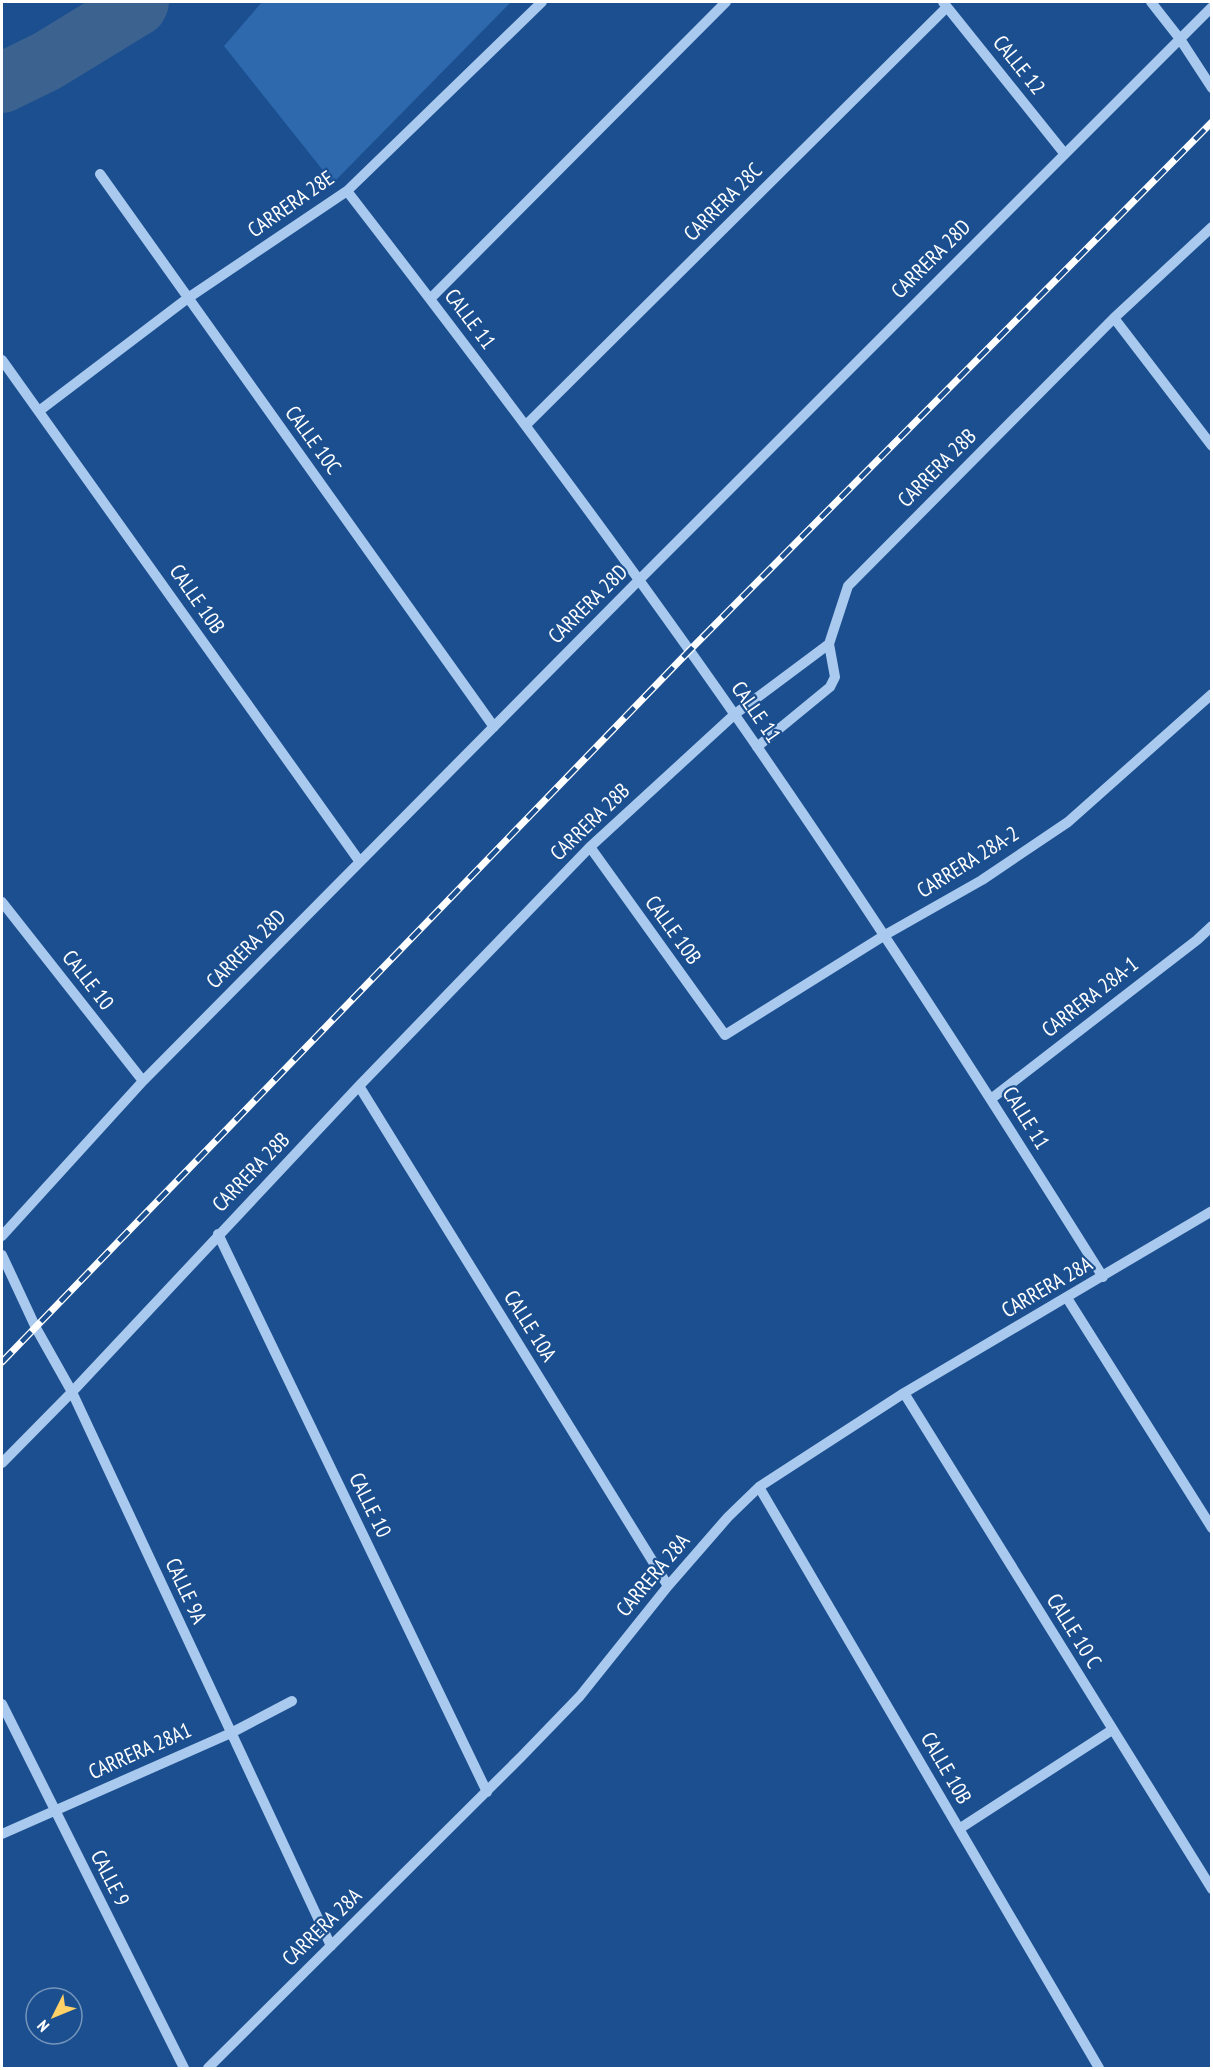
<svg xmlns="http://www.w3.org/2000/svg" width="1213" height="2070" font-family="'PT Sans Narrow',sans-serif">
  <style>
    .green { fill: #2e69ad }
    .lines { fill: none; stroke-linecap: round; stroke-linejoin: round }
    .river { stroke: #3c6290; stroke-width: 60 }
    .minor { stroke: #a9c9ee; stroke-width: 10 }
    .rail-casing { stroke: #fff; stroke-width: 7 }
    .rail { stroke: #1b4f8f; stroke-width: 4.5; stroke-dasharray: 14; stroke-linecap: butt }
    .labels { text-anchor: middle; stroke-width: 4.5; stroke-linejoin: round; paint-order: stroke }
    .street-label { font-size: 21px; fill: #fff; stroke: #1b4f8f }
  </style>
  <rect width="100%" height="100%" fill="#1b4f8f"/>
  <path class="green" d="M262 2H511L333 183 224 46Z"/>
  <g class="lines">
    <path class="river" d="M2 83 47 61 137 6 139 2"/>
    <path class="minor" d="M943 2 1064 153
      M1151 2 1180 39 1212 88
      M100 174 494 727
      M347 191C480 363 611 537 735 715 863 898 984 1087 1103 1277
      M430 299 726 2
      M1114 318 1212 446
      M2 360 360 862
      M39 411 188 298 347 191 542 2
      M526 425 947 7
      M757 747 830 687 835 677 829 644
      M590 847 725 1035 885 935 982 880 1068 822 1212 694
      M2 902 143 1081
      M359 1086 668 1586
      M991 1099 1197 940 1212 926
      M218 1234 487 1792
      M2 1236 143 1081 638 581 1212 7
      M2 1255 36 1328 72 1392 331 1946
      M1067 1298 1212 1528
      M904 1393 1212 1889
      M2 1463 72 1392 359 1086 590 847 735 714 829 644 848 586 1114 318 1212 227
      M759 1487 1099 2068
      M2 1704 184 2068
      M959 1829 1112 1730
      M2 1834 231 1733 292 1701
      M208 2068 521 1757 580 1696 668 1586 728 1517 759 1487 904 1393 1212 1211"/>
    <defs>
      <path id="rail" d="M2 1362 689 651 1212 122"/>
    </defs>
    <use href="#rail" class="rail-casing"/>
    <use href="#rail" class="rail"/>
  </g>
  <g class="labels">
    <g class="street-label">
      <text transform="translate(1019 65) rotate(51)" y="7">CALLE 12</text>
      <text transform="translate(723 202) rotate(-45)" y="7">CARRERA 28C</text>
      <text transform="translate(291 204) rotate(-35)" y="7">CARRERA 28E</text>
      <text transform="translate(931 259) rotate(-45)" y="7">CARRERA 28D</text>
      <text transform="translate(470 319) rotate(53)" y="7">CALLE 11</text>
      <text transform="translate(313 440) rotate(54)" y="7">CALLE 10C</text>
      <text transform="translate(937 468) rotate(-45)" y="7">CARRERA 28B</text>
      <text transform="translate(197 599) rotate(55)" y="7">CALLE 10B</text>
      <text transform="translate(588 604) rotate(-45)" y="7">CARRERA 28D</text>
      <text transform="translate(756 712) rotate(55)" y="7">CALLE 11</text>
      <text transform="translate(590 822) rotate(-44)" y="7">CARRERA 28B</text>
      <text transform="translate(968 862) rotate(-32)" y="7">CARRERA 28A-2</text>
      <text transform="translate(673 930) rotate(54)" y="7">CALLE 10B</text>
      <text transform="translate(246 949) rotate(-45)" y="7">CARRERA 28D</text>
      <text transform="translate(88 980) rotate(52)" y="7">CALLE 10</text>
      <text transform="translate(1090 997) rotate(-38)" y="7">CARRERA 28A-1</text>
      <text transform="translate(1026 1118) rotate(58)" y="7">CALLE 11</text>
      <text transform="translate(251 1172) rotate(-46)" y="7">CARRERA 28B</text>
      <text transform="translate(1047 1287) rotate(-30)" y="7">CARRERA 28A</text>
      <text transform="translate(530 1326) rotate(58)" y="7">CALLE 10A</text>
      <text transform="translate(370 1505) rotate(64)" y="7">CALLE 10</text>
      <text transform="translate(653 1575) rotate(-50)" y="7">CARRERA 28A</text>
      <text transform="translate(186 1591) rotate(65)" y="7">CALLE 9A</text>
      <text transform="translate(1074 1631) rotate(58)" y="7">CALLE 10 C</text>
      <text transform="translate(140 1751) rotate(-24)" y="7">CARRERA 28A1</text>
      <text transform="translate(946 1768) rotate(60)" y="7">CALLE 10B</text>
      <text transform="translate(110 1878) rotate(63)" y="7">CALLE 9</text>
      <text transform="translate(322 1927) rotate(-44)" y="7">CARRERA 28A</text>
    </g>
  </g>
  <rect width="1213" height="2070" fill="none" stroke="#ffffff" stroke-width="6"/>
  <g transform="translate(54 2016) rotate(227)"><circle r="28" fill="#1b4f8f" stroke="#7695bc" stroke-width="1.5"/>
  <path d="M0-4.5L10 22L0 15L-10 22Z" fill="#ffd166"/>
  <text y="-9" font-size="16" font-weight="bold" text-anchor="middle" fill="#ffffff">N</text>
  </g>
</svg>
